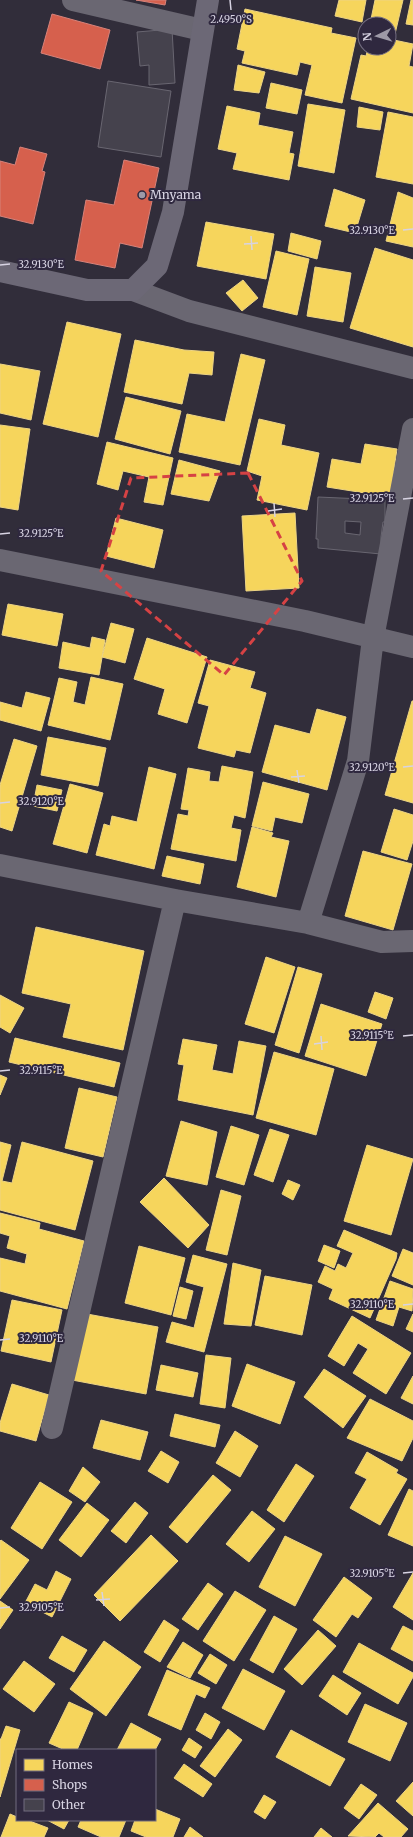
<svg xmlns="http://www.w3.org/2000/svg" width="413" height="1837" font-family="Merriweather,serif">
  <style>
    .homes { fill: #f6d55c; stroke: #edd484 }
    .shops { fill: #d6604d; stroke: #d6827a }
    .building { fill: #45424d; stroke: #696671; fill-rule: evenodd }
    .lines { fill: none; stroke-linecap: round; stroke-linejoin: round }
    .minor { stroke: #6a6772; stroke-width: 22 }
    .major { stroke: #6c6876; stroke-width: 22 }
    .marked { fill: none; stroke: #d64244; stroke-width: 3; stroke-dasharray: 8 5; stroke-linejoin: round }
    .ticks { fill: none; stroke: #d7d3e2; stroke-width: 1.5 }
    .poi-dot { fill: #9d99a7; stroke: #2f283f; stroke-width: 1.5 }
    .labels { text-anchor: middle; stroke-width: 4; stroke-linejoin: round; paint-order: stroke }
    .poi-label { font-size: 12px; fill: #d7d3e2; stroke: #2f283f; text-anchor: start }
    .ticks-label { font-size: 10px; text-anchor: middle; fill: #d7d3e2; stroke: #2f283f; stroke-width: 4; stroke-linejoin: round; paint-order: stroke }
  </style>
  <rect width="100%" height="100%" fill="#312d3a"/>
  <path class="homes" d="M339 0H366L362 22 335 16Z
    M375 0H403L395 34 389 33V24H370Z
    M411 0H413V25L406 24Z
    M245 9 332 28 331 33 356 38 342 103 305 95 312 65 300 62 297 75 242 63 245 51 237 49Z
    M389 39 413 44 409 66 413 67V113L351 99 361 55 366 56 368 48H389Z
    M238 65 265 72 259 93 234 90Z
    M271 83 302 90 297 114 266 108Z
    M308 104 345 110 334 173 298 166Z
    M227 106 260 113 258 125 293 132 289 153 294 154 289 180 233 169 237 153 218 149Z
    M359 107 383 112 380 130 357 127Z
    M388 112 413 117V184L376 177Z
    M334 189 365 200 355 233 325 226Z
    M398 192 413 198V247L386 241Z
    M206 222 274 234 266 279 197 266Z
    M291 233 321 241 317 259 288 251Z
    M375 248 413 260V347L350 328Z
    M276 251 309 259 297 315 263 307Z
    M315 267 351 273 343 322 307 316Z
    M243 280 258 298 242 311 226 293Z
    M67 322 121 334 98 437 43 424Z
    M135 340 184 350 214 352 212 375 189 373 182 404 124 392Z
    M241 354 265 360 240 465 179 452 187 414 225 422Z
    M0 364 40 371 31 420 0 413Z
    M126 397 181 411 170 454 115 439Z
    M259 419 285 425 281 445 319 453 307 510 257 500 262 476 247 471Z
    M0 425 30 429 18 510 0 507Z
    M107 442 173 458 163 505 144 502 149 477 123 471 118 490 97 484Z
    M365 444 397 449 390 497 327 487 332 459 361 464Z
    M179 460 220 471 209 501 171 494Z
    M295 513 299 588 246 591 242 516Z
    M116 518 163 530 154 568 106 556Z
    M8 604 63 614 57 646 2 635Z
    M111 623 134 629 125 663 102 657Z
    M92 637 105 640 99 675 59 668 63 642 90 648Z
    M147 638 207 657 187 723 158 714 165 689 134 679Z
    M210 660 255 672 250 688 266 693 250 753 236 750 234 757 198 748 209 706 198 703Z
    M91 677 123 684 110 740 48 725 59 678 77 682 73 702 85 705Z
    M26 692 50 698 41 731 0 720V702L22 708Z
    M412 701H413V803L385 795Z
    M317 709 346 717 327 790 262 772 275 725 310 734Z
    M48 737 106 748 98 786 41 775Z
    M14 739 37 746 12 831 0 827V785Z
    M222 766 253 772 245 818 234 815 231 828 241 830 236 861 171 849 178 814 188 816 189 810 181 809 188 768 210 772 209 781 219 782Z
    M149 767 176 774 154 869 96 855 104 824 110 826 112 816 137 822Z
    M263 782 309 794 302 823 275 817 272 831 252 826Z
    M70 784 103 793 87 853 53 844Z
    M37 785 62 790 57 811 33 806Z
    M394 809 413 815V841L407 860 381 852Z
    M252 827 273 833 271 837 289 841 276 897 237 887Z
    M363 851 412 864 393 930 345 916Z
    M167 856 204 864 200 884 162 876Z
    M36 927 144 951 123 1050 63 1037 71 1004 22 993Z
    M266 957 295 967 274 1033 245 1024Z
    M298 967 322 974 299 1053 275 1045Z
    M375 992 393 998 386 1019 368 1012Z
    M0 995 24 1008 10 1033 0 1027Z
    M321 1004 382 1024 366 1076 305 1056Z
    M15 1038 120 1063 114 1087 9 1062Z
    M183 1039 217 1045 212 1070 233 1074 239 1041 266 1046 253 1115 178 1100 184 1065 178 1064Z
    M274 1052 334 1069 316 1135 256 1118Z
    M0 1075 7 1078 0 1095Z
    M79 1088 117 1097 103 1157 65 1148Z
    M181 1121 217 1132 207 1185 166 1176Z
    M231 1126 259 1135 244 1185 216 1177Z
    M270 1129 289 1135 273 1182 254 1175Z
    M0 1142 11 1145 2 1181 12 1183 22 1142 93 1161 75 1230 0 1210Z
    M367 1145 413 1159 391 1235 344 1221Z
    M164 1178 209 1225 188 1248 140 1202Z
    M288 1180 300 1185 293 1200 282 1194Z
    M221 1190 241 1196 227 1255 206 1250Z
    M0 1213 40 1223 39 1229 84 1241 67 1309 0 1291V1258L25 1264 27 1254 7 1248 10 1236 0 1233Z
    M344 1230 397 1253 396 1259 370 1318 329 1299 333 1289 318 1282 325 1266 335 1271 338 1264 346 1268 353 1253 337 1246Z
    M324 1245 340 1251 334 1268 318 1261Z
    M139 1246 185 1258 171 1315 125 1303Z
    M403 1249 413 1253V1285L392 1276Z
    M193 1255 227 1264 204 1352 166 1342 172 1322 194 1328 204 1287 186 1282Z
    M233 1263 261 1270 251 1326 224 1324Z
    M265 1276 312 1285 302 1335 255 1325Z
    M390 1281 413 1289 412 1311 399 1307 393 1326 376 1320Z
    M180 1287 193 1291 186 1319 173 1316Z
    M12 1300 62 1310 51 1362 1 1351Z
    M87 1314 158 1327 146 1394 72 1380Z
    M413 1314V1332L406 1329Z
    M352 1316 411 1353 386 1394 353 1373 368 1349 358 1343 344 1366 328 1356Z
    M206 1355 231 1358 225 1408 200 1404Z
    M247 1364 295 1382 280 1424 232 1406Z
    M161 1365 198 1373 193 1397 156 1390Z
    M324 1369 366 1396 343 1428 304 1397Z
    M413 1376V1404L401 1398Z
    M12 1384 49 1395 36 1441 0 1431V1423Z
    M370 1399 413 1421V1438L402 1461 347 1438Z
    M175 1414 220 1425 215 1447 170 1436Z
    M101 1420 148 1432 140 1460 93 1448Z
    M235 1431 258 1446 240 1477 216 1463Z
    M161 1451 179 1462 168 1483 148 1471Z
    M367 1452 398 1470 396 1473 407 1479 380 1525 350 1508 367 1479 355 1473Z
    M296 1464 314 1476 284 1522 267 1510Z
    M83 1467 100 1482 85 1502 69 1491Z
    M213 1475 231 1490 187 1543 169 1527Z
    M40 1482 72 1502 42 1549 11 1528Z
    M409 1489 413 1491V1546L388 1535Z
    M135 1502 148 1513 126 1543 111 1531Z
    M87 1503 109 1520 81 1557 59 1540Z
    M252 1511 275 1529 249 1562 226 1544Z
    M151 1535 178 1561 120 1621 94 1595Z
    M285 1536 322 1554 295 1606 259 1587Z
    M1 1540 29 1560 0 1599V1541Z
    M56 1571 71 1579 52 1617 25 1603 35 1584 47 1590Z
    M413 1573V1620L393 1607Z
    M344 1577 372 1598 358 1618 352 1614 336 1637 313 1620Z
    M208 1583 223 1594 198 1630 182 1619Z
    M235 1591 266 1610 234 1661 203 1641Z
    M0 1601 13 1610 0 1629Z
    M274 1616 297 1629 273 1673 250 1660Z
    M164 1620 179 1630 160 1662 144 1652Z
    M403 1626 413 1631V1661L391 1649Z
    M318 1630 336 1646 302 1685 284 1669Z
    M62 1636 87 1650 74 1672 49 1658Z
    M104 1641 141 1667 106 1716 70 1689Z
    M183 1642 203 1655 190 1678 167 1667Z
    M359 1643 413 1673V1677L398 1704 343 1672Z
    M210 1654 227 1665 216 1684 198 1673Z
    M24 1661 55 1684 34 1712 3 1689Z
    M243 1669 285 1691 264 1730 222 1708Z
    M167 1670 210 1688 205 1698 196 1694 181 1730 148 1715Z
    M333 1675 361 1693 347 1715 319 1696Z
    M69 1702 93 1713 77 1750H65L49 1743Z
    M365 1704 407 1723 390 1761 348 1742Z
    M205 1713 220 1722 211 1739 196 1730Z
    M131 1723 161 1739 155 1750H117Z
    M6 1726 20 1730 0 1797V1739H1Z
    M228 1729 242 1740 215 1777 200 1766Z
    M291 1730 345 1759 330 1786 276 1757Z
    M189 1738 202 1747 195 1758 182 1750Z
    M184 1764 212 1784 203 1797 174 1778Z
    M413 1782V1816L396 1801Z
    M361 1784 377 1795 359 1819 344 1808Z
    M264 1795 276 1802 265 1819 254 1812Z
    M378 1803 408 1829 401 1837H384L379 1833 375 1837 348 1836Z
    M155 1809 180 1819 173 1837H146L131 1831 135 1820H155Z
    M10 1814 17 1817V1820H27L48 1828 44 1837H1Z
    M47 1820H69L64 1829Z
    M81 1820H126L119 1837H101L78 1827Z
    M190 1827 203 1837H184Z
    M321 1828 332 1837H314Z"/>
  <path class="shops" d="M136 0H166L165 5Z
    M52 14 110 30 100 69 41 53Z
    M20 147 47 154 42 171 45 172 33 224 0 216V161L15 165Z
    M124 160 159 168 142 248 120 243 115 268 75 260 86 200 114 205Z"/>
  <path class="building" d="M172 29 175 83 149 85V65L140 66 137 32Z
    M108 81 171 91 161 157 98 147Z
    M318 497 385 500V522H383L381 537V554L318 548V539H316ZM345 521 361 522 360 535 345 533Z"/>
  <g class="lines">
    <path class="minor" d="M73 0 202 30
      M133 290 189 311 413 368
      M0 560 305 621 413 647
      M0 865 175 900 308 923 382 942 413 941
      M308 923 358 761 373 638 413 429
      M52 1428 175 900"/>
    <path class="major" d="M0 271 87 290H133L157 266 173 212 208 0"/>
  </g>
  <path class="marked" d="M248 473 302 581 224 675 101 571 131 478Z"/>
  <path class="ticks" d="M230 0 231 10M403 230 413 229M251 236 252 250M244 244 258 243M0 265 10 264M403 499 413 498M274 503 275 517M268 511 282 509M0 534 10 533M403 767 413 766M297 770 299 783M291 777 305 776M0 803 10 802M321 1036 322 1050M403 1036 413 1035M314 1044 328 1042M0 1071 10 1070M403 1305 413 1304M0 1340 10 1339M403 1573 413 1572M102 1592 104 1606M96 1600 110 1599M0 1608 10 1607"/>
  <circle class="poi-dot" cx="142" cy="195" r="4"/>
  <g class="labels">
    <g class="poi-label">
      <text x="150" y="199">Mnyama</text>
    </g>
  </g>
  <g class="ticks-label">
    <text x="231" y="23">2.4950°S</text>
    <text x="372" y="234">32.9130°E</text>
    <text x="41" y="268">32.9130°E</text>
    <text x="372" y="502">32.9125°E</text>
    <text x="41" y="537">32.9125°E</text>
    <text x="372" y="771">32.9120°E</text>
    <text x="41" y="805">32.9120°E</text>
    <text x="372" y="1039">32.9115°E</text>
    <text x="41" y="1074">32.9115°E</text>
    <text x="372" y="1308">32.9110°E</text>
    <text x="41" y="1342">32.9110°E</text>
    <text x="372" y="1577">32.9105°E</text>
    <text x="41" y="1611">32.9105°E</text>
  </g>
  <rect x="16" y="1749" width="140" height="72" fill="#2f283f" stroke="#726c80"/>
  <rect x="24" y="1759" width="20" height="12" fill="#f6d55c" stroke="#726c80"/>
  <text x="52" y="1769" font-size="12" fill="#d7d3e2">Homes</text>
  <rect x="24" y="1779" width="20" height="12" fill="#d6604d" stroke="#726c80"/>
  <text x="52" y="1789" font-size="12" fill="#d7d3e2">Shops</text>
  <rect x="24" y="1799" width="20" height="12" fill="#45424d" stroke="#726c80"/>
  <text x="52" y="1809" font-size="12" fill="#d7d3e2">Other</text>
  <g transform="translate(377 36) rotate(265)"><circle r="19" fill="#2f283f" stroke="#726c80"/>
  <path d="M0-3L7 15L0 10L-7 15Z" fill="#9d99a7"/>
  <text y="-6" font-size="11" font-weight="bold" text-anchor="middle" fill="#d7d3e2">N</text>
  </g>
</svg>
